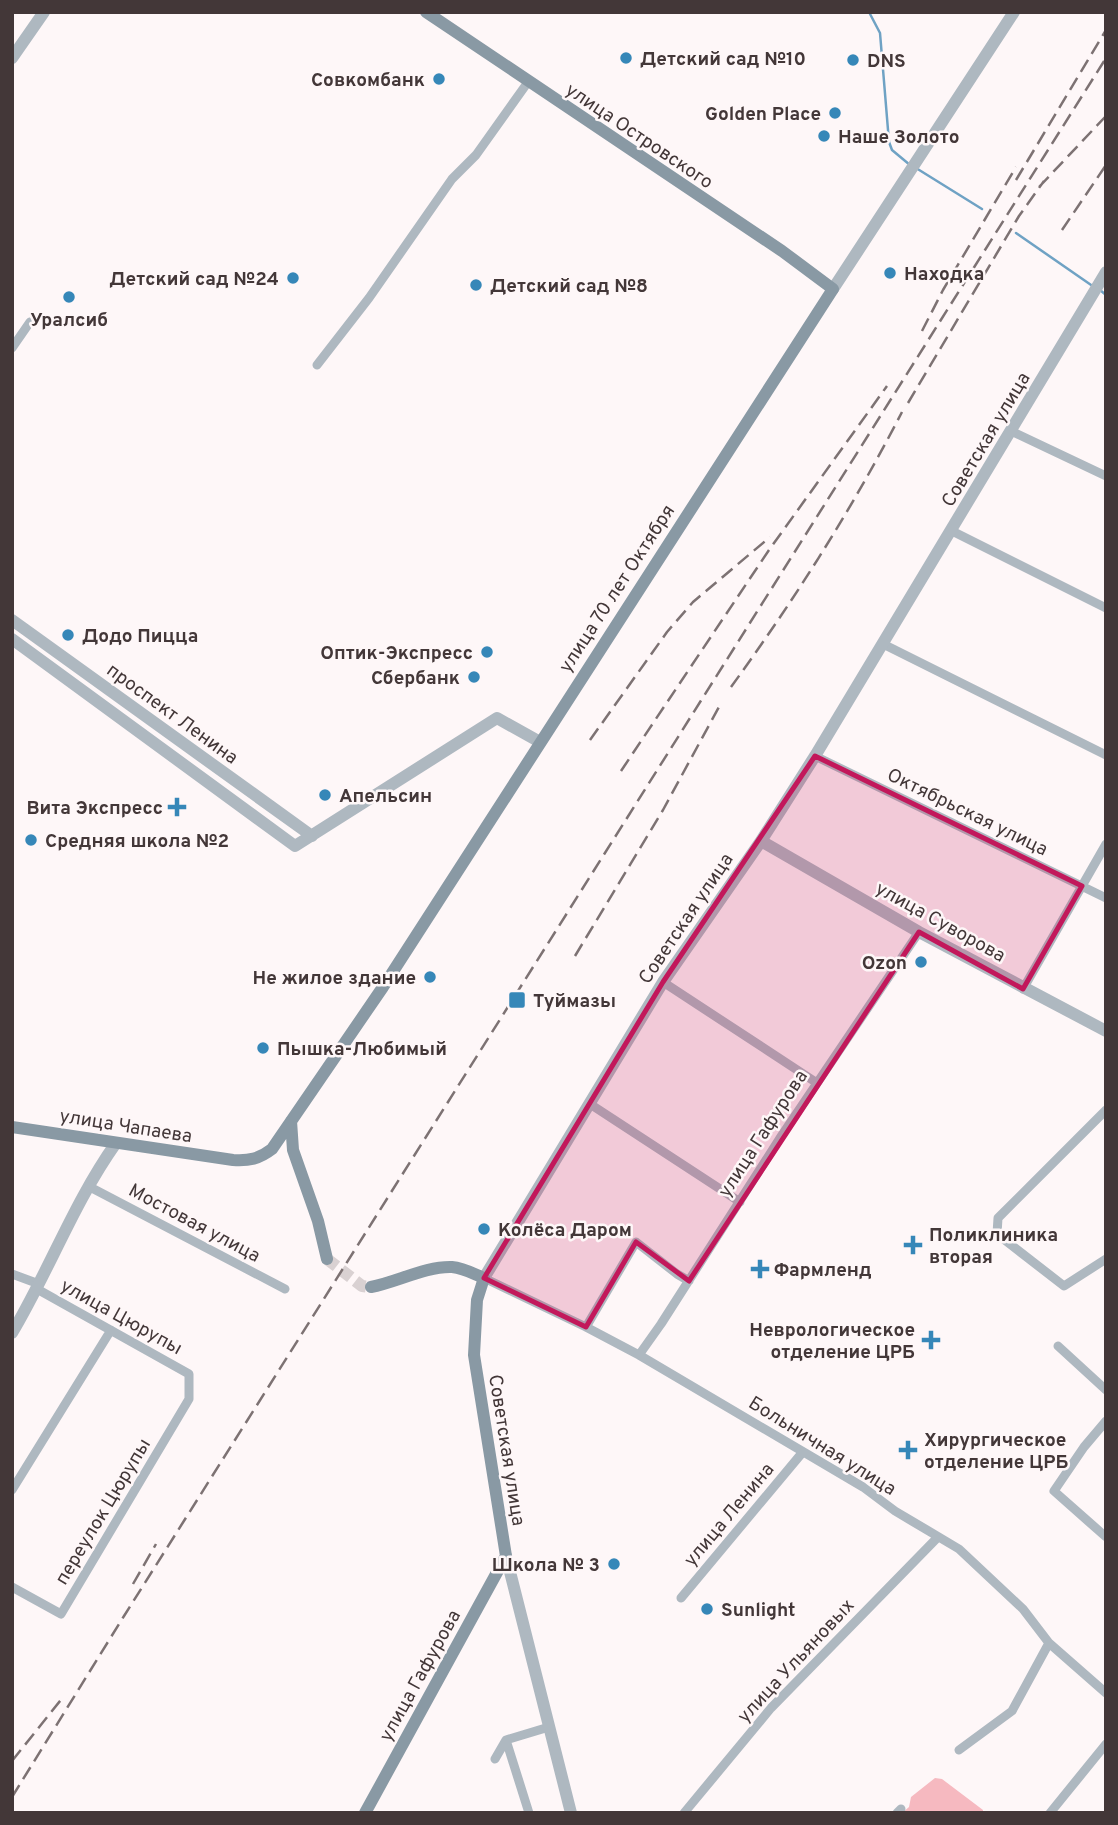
<svg xmlns="http://www.w3.org/2000/svg" width="1118" height="1825" font-family="Overpass,sans-serif">
  <style>
    .green { fill: #f6b9c0 }
    .lines { fill: none; stroke-linecap: round; stroke-linejoin: round }
    .stream { stroke: #6fa2c4; stroke-width: 2.5 }
    .secondary-tunnel { stroke: #d9d1d2; stroke-width: 12; stroke-dasharray: 12 6; stroke-linecap: butt }
    .minor { stroke: #aeb8c0; stroke-width: 9 }
    .tertiary { stroke: #aeb8c0; stroke-width: 12 }
    .secondary { stroke: #8999a4; stroke-width: 12 }
    .rail { stroke: #7d7273; stroke-width: 2.5; stroke-dasharray: 14 7; stroke-linecap: butt }
    .marked { fill: #c2185b; fill-opacity: 0.2; stroke: #c2185b; stroke-width: 5; stroke-linejoin: round }
    .poi-dot { fill: #3687b8; stroke: #fef7f8; stroke-width: 2.5 }
    .labels { text-anchor: middle; stroke-width: 5; stroke-linejoin: round; paint-order: stroke }
    .poi-label { font-size: 19px; font-weight: bold; fill: #433738; stroke: #fef7f8; text-anchor: start }
    .street-label { font-size: 19px; fill: #433738; stroke: #fef7f8 }
  </style>
  <rect width="100%" height="100%" fill="#fef7f8"/>
  <path class="green" d="M935 1778 942 1779 983 1810V1813H902L909 1807 911 1797Z"/>
  <g class="lines">
    <path class="stream" d="M869 12 880 33 889 142 892 150 910 165
      M916 168 982 209
      M1016 233 1094 287
      M1100 290 1106 295"/>
    <path class="secondary-tunnel" d="M327 1259 362 1286 371 1287"/>
    <path class="minor" d="M12 348 30 322
      M317 365 369 298 452 179 476 155 528 82
      M1011 431 1106 476
      M952 531 1106 608
      M883 644 1106 755
      M815 756 1106 898
      M663 982 817 1083
      M1023 989 1106 844
      M590 1104 740 1202
      M1106 1110 998 1218 997 1234 1064 1286 1106 1259
      M88 1186 285 1289
      M12 1274 39 1284
      M484 1278 586 1327 639 1355 863 1487 895 1511 959 1549 1023 1609 1049 1643 1106 1693
      M586 1327 636 1242 677 1274 689 1281
      M1058 1346 1106 1390
      M639 1355 661 1324 782 1135 919 932
      M1106 1421 1084 1447 1054 1491 1106 1537
      M12 1490 111 1330
      M12 1587 61 1614 189 1399V1374L37 1289
      M681 1598 802 1453
      M959 1750 1012 1711 1049 1643
      M495 1759 506 1740
      M529 1813 506 1740 549 1727
      M684 1813 771 1708 938 1537
      M897 1813 901 1809
      M1050 1813 1106 1744"/>
    <path class="tertiary" d="M12 58 44 12
      M833 289 1014 12
      M12 620 312 836
      M12 639 295 846 497 718 540 742
      M761 841 919 932 1106 1031
      M484 1278 663 982 761 841 815 756 1106 272
      M12 1333C49 1271 74 1202 116 1143
      M506 1556 571 1813"/>
    <path class="secondary" d="M291 1121 293 1150 318 1221 327 1259
      M12 1127 233 1160C249 1161 259 1159 272 1149L383 987 833 289 782 251 426 12
      M365 1813 506 1556 474 1355 477 1300 484 1278C474 1274 464 1268 452 1267 426 1266 397 1282 371 1287"/>
    <path class="rail" d="M1016 180 1106 30
      M1039 187 1106 116
      M1062 230 1106 165
      M922 331 943 290 1016 167
      M908 403 1019 216 1044 181
      M731 687C795 599 852 509 902 412
      M590 740 667 632 693 602 770 537
      M621 771 769 550 887 386
      M575 956 663 810 720 705
      M133 1584 156 1544
      M12 1761 64 1696
      M12 1797 124 1616 1106 58"/>
  </g>
  <path class="marked" d="M815 756 1082 886 1023 989 919 932 689 1281 636 1242 586 1327 484 1278 663 982Z"/>
  <g class="poi-dot">
    <circle cx="626" cy="58" r="7"/>
    <circle cx="853" cy="60" r="7"/>
    <circle cx="439" cy="79" r="7"/>
    <circle cx="835" cy="113" r="7"/>
    <circle cx="824" cy="136" r="7"/>
    <circle cx="890" cy="273" r="7"/>
    <circle cx="293" cy="278" r="7"/>
    <circle cx="476" cy="285" r="7"/>
    <circle cx="69" cy="297" r="7"/>
    <circle cx="68" cy="635" r="7"/>
    <circle cx="487" cy="652" r="7"/>
    <circle cx="474" cy="677" r="7"/>
    <circle cx="325" cy="795" r="7"/>
    <path d="M173.5 796.5h7v7h7v7h-7v7h-7v-7h-7v-7h7z"/>
    <circle cx="31" cy="840" r="7"/>
    <circle cx="921" cy="962" r="7"/>
    <circle cx="430" cy="977" r="7"/>
    <rect x="508" y="991" width="18" height="18" rx="3.5"/>
    <circle cx="263" cy="1048" r="7"/>
    <circle cx="484" cy="1229" r="7"/>
    <path d="M909.5 1234.5h7v7h7v7h-7v7h-7v-7h-7v-7h7z"/>
    <path d="M756.5 1258.5h7v7h7v7h-7v7h-7v-7h-7v-7h7z"/>
    <path d="M927.5 1329.5h7v7h7v7h-7v7h-7v-7h-7v-7h7z"/>
    <path d="M904.5 1439.5h7v7h7v7h-7v7h-7v-7h-7v-7h7z"/>
    <circle cx="614" cy="1564" r="7"/>
    <circle cx="707" cy="1609" r="7"/>
  </g>
  <g class="labels">
    <g class="poi-label">
      <text x="640" y="65">Детский сад №10</text>
      <text x="867" y="67">DNS</text>
      <text x="425" y="86" text-anchor="end">Совкомбанк</text>
      <text x="821" y="120" text-anchor="end">Golden Place</text>
      <text x="838" y="143">Наше Золото</text>
      <text x="904" y="280">Находка</text>
      <text x="279" y="285" text-anchor="end">Детский сад №24</text>
      <text x="490" y="292">Детский сад №8</text>
      <text x="69" y="326" text-anchor="middle">Уралсиб</text>
      <text x="82" y="642">Додо Пицца</text>
      <text x="473" y="659" text-anchor="end">Оптик-Экспресс</text>
      <text x="460" y="684" text-anchor="end">Сбербанк</text>
      <text x="339" y="802">Апельсин</text>
      <text x="163" y="814" text-anchor="end">Вита Экспресс</text>
      <text x="45" y="847">Средняя школа №2</text>
      <text x="907" y="969" text-anchor="end">Ozon</text>
      <text x="416" y="984" text-anchor="end">Не жилое здание</text>
      <text x="533" y="1007">Туймазы</text>
      <text x="277" y="1055">Пышка-Любимый</text>
      <text x="498" y="1236">Колёса Даром</text>
      <text x="929" y="1241">Поликлиника<tspan x="929" dy="22">вторая</tspan></text>
      <text x="774" y="1276">Фармленд</text>
      <text x="915" y="1336" text-anchor="end">Неврологическое<tspan x="915" dy="22">отделение ЦРБ</tspan></text>
      <text x="924" y="1446">Хирургическое<tspan x="924" dy="22">отделение ЦРБ</tspan></text>
      <text x="600" y="1571" text-anchor="end">Школа № 3</text>
      <text x="721" y="1616">Sunlight</text>
    </g>
    <g class="street-label">
      <text transform="translate(640 135) rotate(34)" y="7">улица Островского</text>
      <text transform="translate(985 439) rotate(-59)" y="7">Советская улица</text>
      <text transform="translate(616 588) rotate(-57)" y="7">улица 70 лет Октября</text>
      <text transform="translate(173 713) rotate(36)" y="7">проспект Ленина</text>
      <text transform="translate(968 811) rotate(26)" y="7">Октябрьская улица</text>
      <text transform="translate(685 918) rotate(-56)" y="7">Советская улица</text>
      <text transform="translate(941 921) rotate(29)" y="7">улица Суворова</text>
      <text transform="translate(126 1125) rotate(9)" y="7">улица Чапаева</text>
      <text transform="translate(762 1133) rotate(-57)" y="7">улица Гафурова</text>
      <text transform="translate(195 1222) rotate(28)" y="7">Мостовая улица</text>
      <text transform="translate(122 1316) rotate(29)" y="7">улица Цюрупы</text>
      <text transform="translate(823 1445) rotate(32)" y="7">Больничная улица</text>
      <text transform="translate(508 1450) rotate(81)" y="7">Советская улица</text>
      <text transform="translate(102 1511) rotate(-59)" y="7">переулок Цюрупы</text>
      <text transform="translate(728 1514) rotate(-50)" y="7">улица Ленина</text>
      <text transform="translate(795 1660) rotate(-47)" y="7">улица Ульяновых</text>
      <text transform="translate(419 1675) rotate(-61)" y="7">улица Гафурова</text>
    </g>
  </g>
  <rect width="1118" height="1825" fill="none" stroke="#433738" stroke-width="28"/>
</svg>
